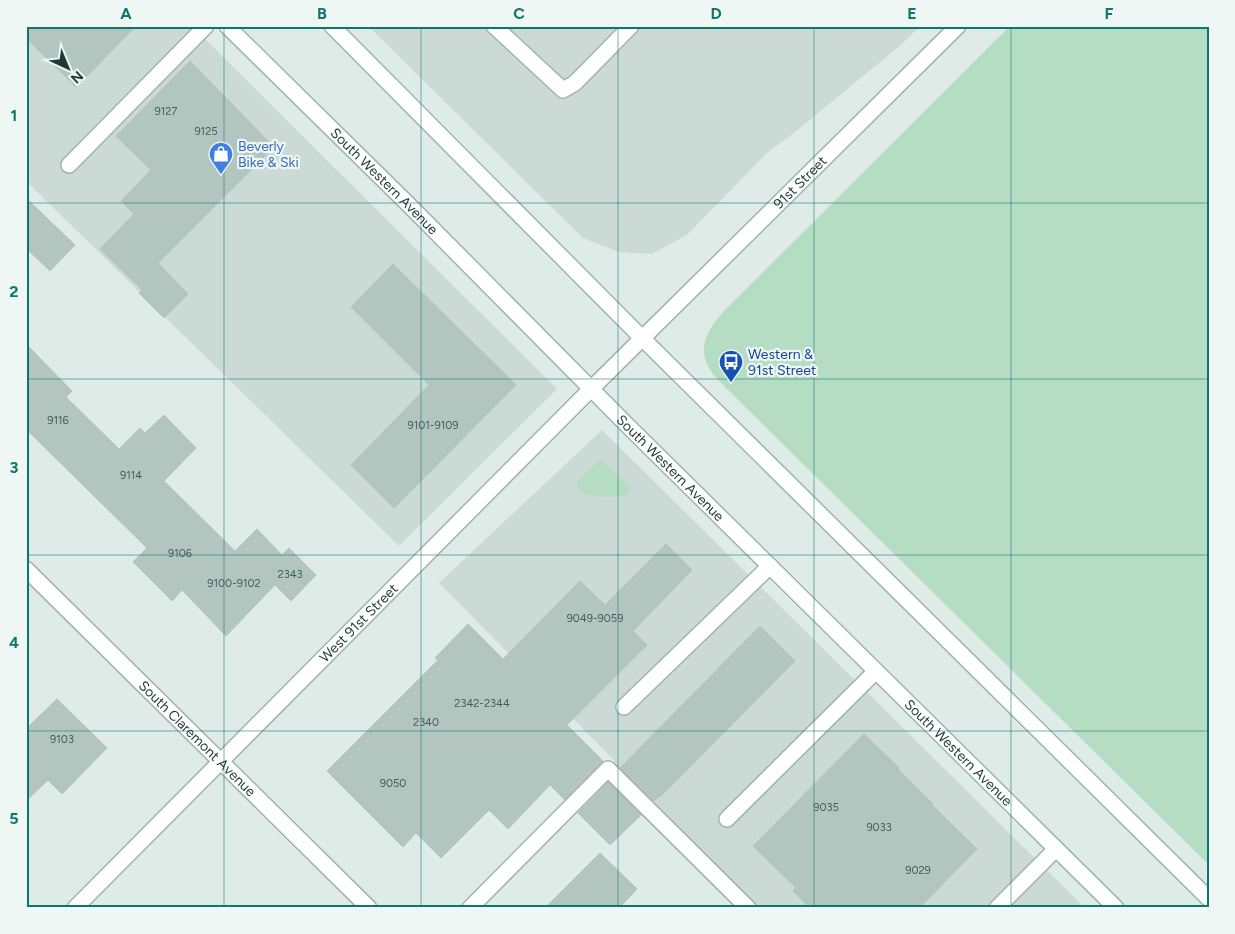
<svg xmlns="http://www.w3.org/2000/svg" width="1235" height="934" font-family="Figtree,sans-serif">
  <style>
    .built { fill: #ccdad5 }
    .green { fill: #b5ddc3 }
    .building { fill: #b3c5bf; stroke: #b0c4bd }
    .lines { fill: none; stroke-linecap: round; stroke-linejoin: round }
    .service-casing { stroke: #a1b3ad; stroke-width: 18 }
    .minor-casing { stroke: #a1b3ad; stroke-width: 18 }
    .tertiary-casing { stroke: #a1b3ad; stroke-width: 18 }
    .secondary-casing { stroke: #9cb7af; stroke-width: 18 }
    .service { stroke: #fff; stroke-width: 15 }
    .minor { stroke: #fff; stroke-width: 15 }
    .tertiary { stroke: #fff; stroke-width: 15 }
    .secondary { stroke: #fff; stroke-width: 15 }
    .grid { fill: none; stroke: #0f766e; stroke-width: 1; stroke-opacity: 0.55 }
    .labels { text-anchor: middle; stroke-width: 4.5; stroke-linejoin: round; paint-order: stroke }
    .number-label { font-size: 11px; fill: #435e58 }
    .shop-label { font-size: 14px; fill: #366cbe; stroke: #eef7f3; text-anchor: start }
    .street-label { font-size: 14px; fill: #1e3b35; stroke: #eef7f3 }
    .transit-label { font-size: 14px; fill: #164399; stroke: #eef7f3; text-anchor: start }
    .neatline { fill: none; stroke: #0f766e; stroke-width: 2 }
    .grid-label { font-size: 16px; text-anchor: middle; font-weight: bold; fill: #0f766e }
  </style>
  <rect width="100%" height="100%" fill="#deebe6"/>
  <path class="built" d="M26 26H192L557 389 399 546 26 181Z
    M368 26H920L902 44 795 132 768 152 687 235 652 254 619 252 583 238Z
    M602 430 1085 908H748L608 769 615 761 439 583Z"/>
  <path class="green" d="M1010 26H1209V865L724 386C720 381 714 377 711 371 696 348 707 331 723 312Z
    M601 459 630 487C629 491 630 492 626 494 619 499 586 496 579 491L576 483Z"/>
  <path class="building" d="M26 26H136L76 87 26 38Z
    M190 61 274 147 158 263 188 294 164 318 139 293 142 290 100 249 134 214 121 201 151 170 116 136Z
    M26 198 75 245 50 271 26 248Z
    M393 264 516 385 394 508 351 465 429 385 351 307Z
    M26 344 72 391 66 397 119 449 140 428 145 433 164 415 196 448 164 481 235 551 257 529 282 555 289 548 316 575 291 601 275 585 226 636 182 590 172 601 133 562 147 548 26 429Z
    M666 544 692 570 633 631 647 645 567 725 603 761 565 800 550 785 508 829 489 810 441 858 416 833 403 847 327 771 438 660 435 658 468 624 503 659 580 581 605 605Z
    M760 626 795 661 660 797 659 796 654 801 620 768Z
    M57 699 107 748 62 794 48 780 26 801V729Z
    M864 734 899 768 898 769 933 804 932 805 977 849 919 908H810L793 891 796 888 753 846Z
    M608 782 641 815 610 845 578 813Z
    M600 853 637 889 619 908H545Z"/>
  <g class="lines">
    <defs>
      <path id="service" d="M494 26 563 90 575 83 631 26
        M69 165 206 26
        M624 707 770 566
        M727 819 876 671
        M470 908 608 769 748 908
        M997 908 1056 849"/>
      <g id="minor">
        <path id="s1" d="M26 569 369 908"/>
        <path id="s2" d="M75 908 591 389"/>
      </g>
      <g id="tertiary">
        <path id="s3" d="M591 389 958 26"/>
      </g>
      <g id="secondary">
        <path id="s4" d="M227 26 410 206 627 425 1116 908"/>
        <path d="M332 26 642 338 1209 899"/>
      </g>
    </defs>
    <use href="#service" class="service-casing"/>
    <use href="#minor" class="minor-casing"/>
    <use href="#tertiary" class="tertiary-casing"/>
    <use href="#secondary" class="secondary-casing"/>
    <use href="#service" class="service"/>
    <use href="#minor" class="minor"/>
    <use href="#tertiary" class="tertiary"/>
    <use href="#secondary" class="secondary"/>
  </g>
  <path class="grid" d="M224 26V908M421 26V908M618 26V908M814 26V908M1011 26V908M26 203H1209M26 379H1209M26 555H1209M26 731H1209"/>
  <defs>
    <symbol id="shop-pin" viewBox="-11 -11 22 30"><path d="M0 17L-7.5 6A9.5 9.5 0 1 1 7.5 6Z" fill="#3f7fe0" stroke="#eef7f3"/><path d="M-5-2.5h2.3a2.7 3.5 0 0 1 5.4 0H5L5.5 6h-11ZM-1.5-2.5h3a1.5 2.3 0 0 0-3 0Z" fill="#fff"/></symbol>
    <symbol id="bus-pin" viewBox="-11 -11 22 30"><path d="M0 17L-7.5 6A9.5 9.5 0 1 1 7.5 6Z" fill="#1a4fb4" stroke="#eef7f3"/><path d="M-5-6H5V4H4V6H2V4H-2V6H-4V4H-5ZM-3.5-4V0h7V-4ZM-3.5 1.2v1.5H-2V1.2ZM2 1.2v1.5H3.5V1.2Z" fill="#fff"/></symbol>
  </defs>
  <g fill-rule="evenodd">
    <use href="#shop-pin" x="207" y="140" width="28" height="38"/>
    <use href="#bus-pin" x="717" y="348" width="28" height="38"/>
  </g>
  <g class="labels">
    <g class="number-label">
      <text x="166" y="115">9127</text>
      <text x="206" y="135">9125</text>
      <text x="58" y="424">9116</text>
      <text x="433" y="429">9101-9109</text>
      <text x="131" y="479">9114</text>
      <text x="180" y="557">9106</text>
      <text x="290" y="578">2343</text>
      <text x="234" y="587">9100-9102</text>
      <text x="595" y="622">9049-9059</text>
      <text x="482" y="707">2342-2344</text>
      <text x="426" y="726">2340</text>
      <text x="62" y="743">9103</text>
      <text x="393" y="787">9050</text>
      <text x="826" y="811">9035</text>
      <text x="879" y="831">9033</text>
      <text x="918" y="874">9029</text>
    </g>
    <g class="shop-label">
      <text x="238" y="151">Beverly<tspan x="238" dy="16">Bike &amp; Ski</tspan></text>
    </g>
    <g class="street-label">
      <text dy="5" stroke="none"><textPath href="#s4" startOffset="221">South Western Avenue</textPath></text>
      <text dy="5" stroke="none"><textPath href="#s3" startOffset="294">91st Street</textPath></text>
      <text dy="5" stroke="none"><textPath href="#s4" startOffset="626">South Western Avenue</textPath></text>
      <text dy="5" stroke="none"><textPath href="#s2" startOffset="402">West 91st Street</textPath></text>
      <text dy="5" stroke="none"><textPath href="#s1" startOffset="241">South Claremont Avenue</textPath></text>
      <text dy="5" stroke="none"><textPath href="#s4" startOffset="1031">South Western Avenue</textPath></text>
    </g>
    <g class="transit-label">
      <text x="748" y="359">Western &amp;<tspan x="748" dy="16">91st Street</tspan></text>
    </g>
  </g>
  <rect width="1235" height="934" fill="none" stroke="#eef7f3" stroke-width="55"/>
  <g transform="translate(68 68) rotate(136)" stroke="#eef7f3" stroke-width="4" paint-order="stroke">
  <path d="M0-4L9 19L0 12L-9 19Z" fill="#1e3b35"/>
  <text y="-8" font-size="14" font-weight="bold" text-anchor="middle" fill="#1e3b35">N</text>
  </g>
  <rect x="28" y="28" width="1180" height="878" class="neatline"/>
  <g class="grid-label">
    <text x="126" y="19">A</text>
    <text x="322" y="19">B</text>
    <text x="519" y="19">C</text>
    <text x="716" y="19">D</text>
    <text x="912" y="19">E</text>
    <text x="1109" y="19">F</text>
    <text x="14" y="121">1</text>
    <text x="14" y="297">2</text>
    <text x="14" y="473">3</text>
    <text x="14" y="648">4</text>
    <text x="14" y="824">5</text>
  </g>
</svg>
